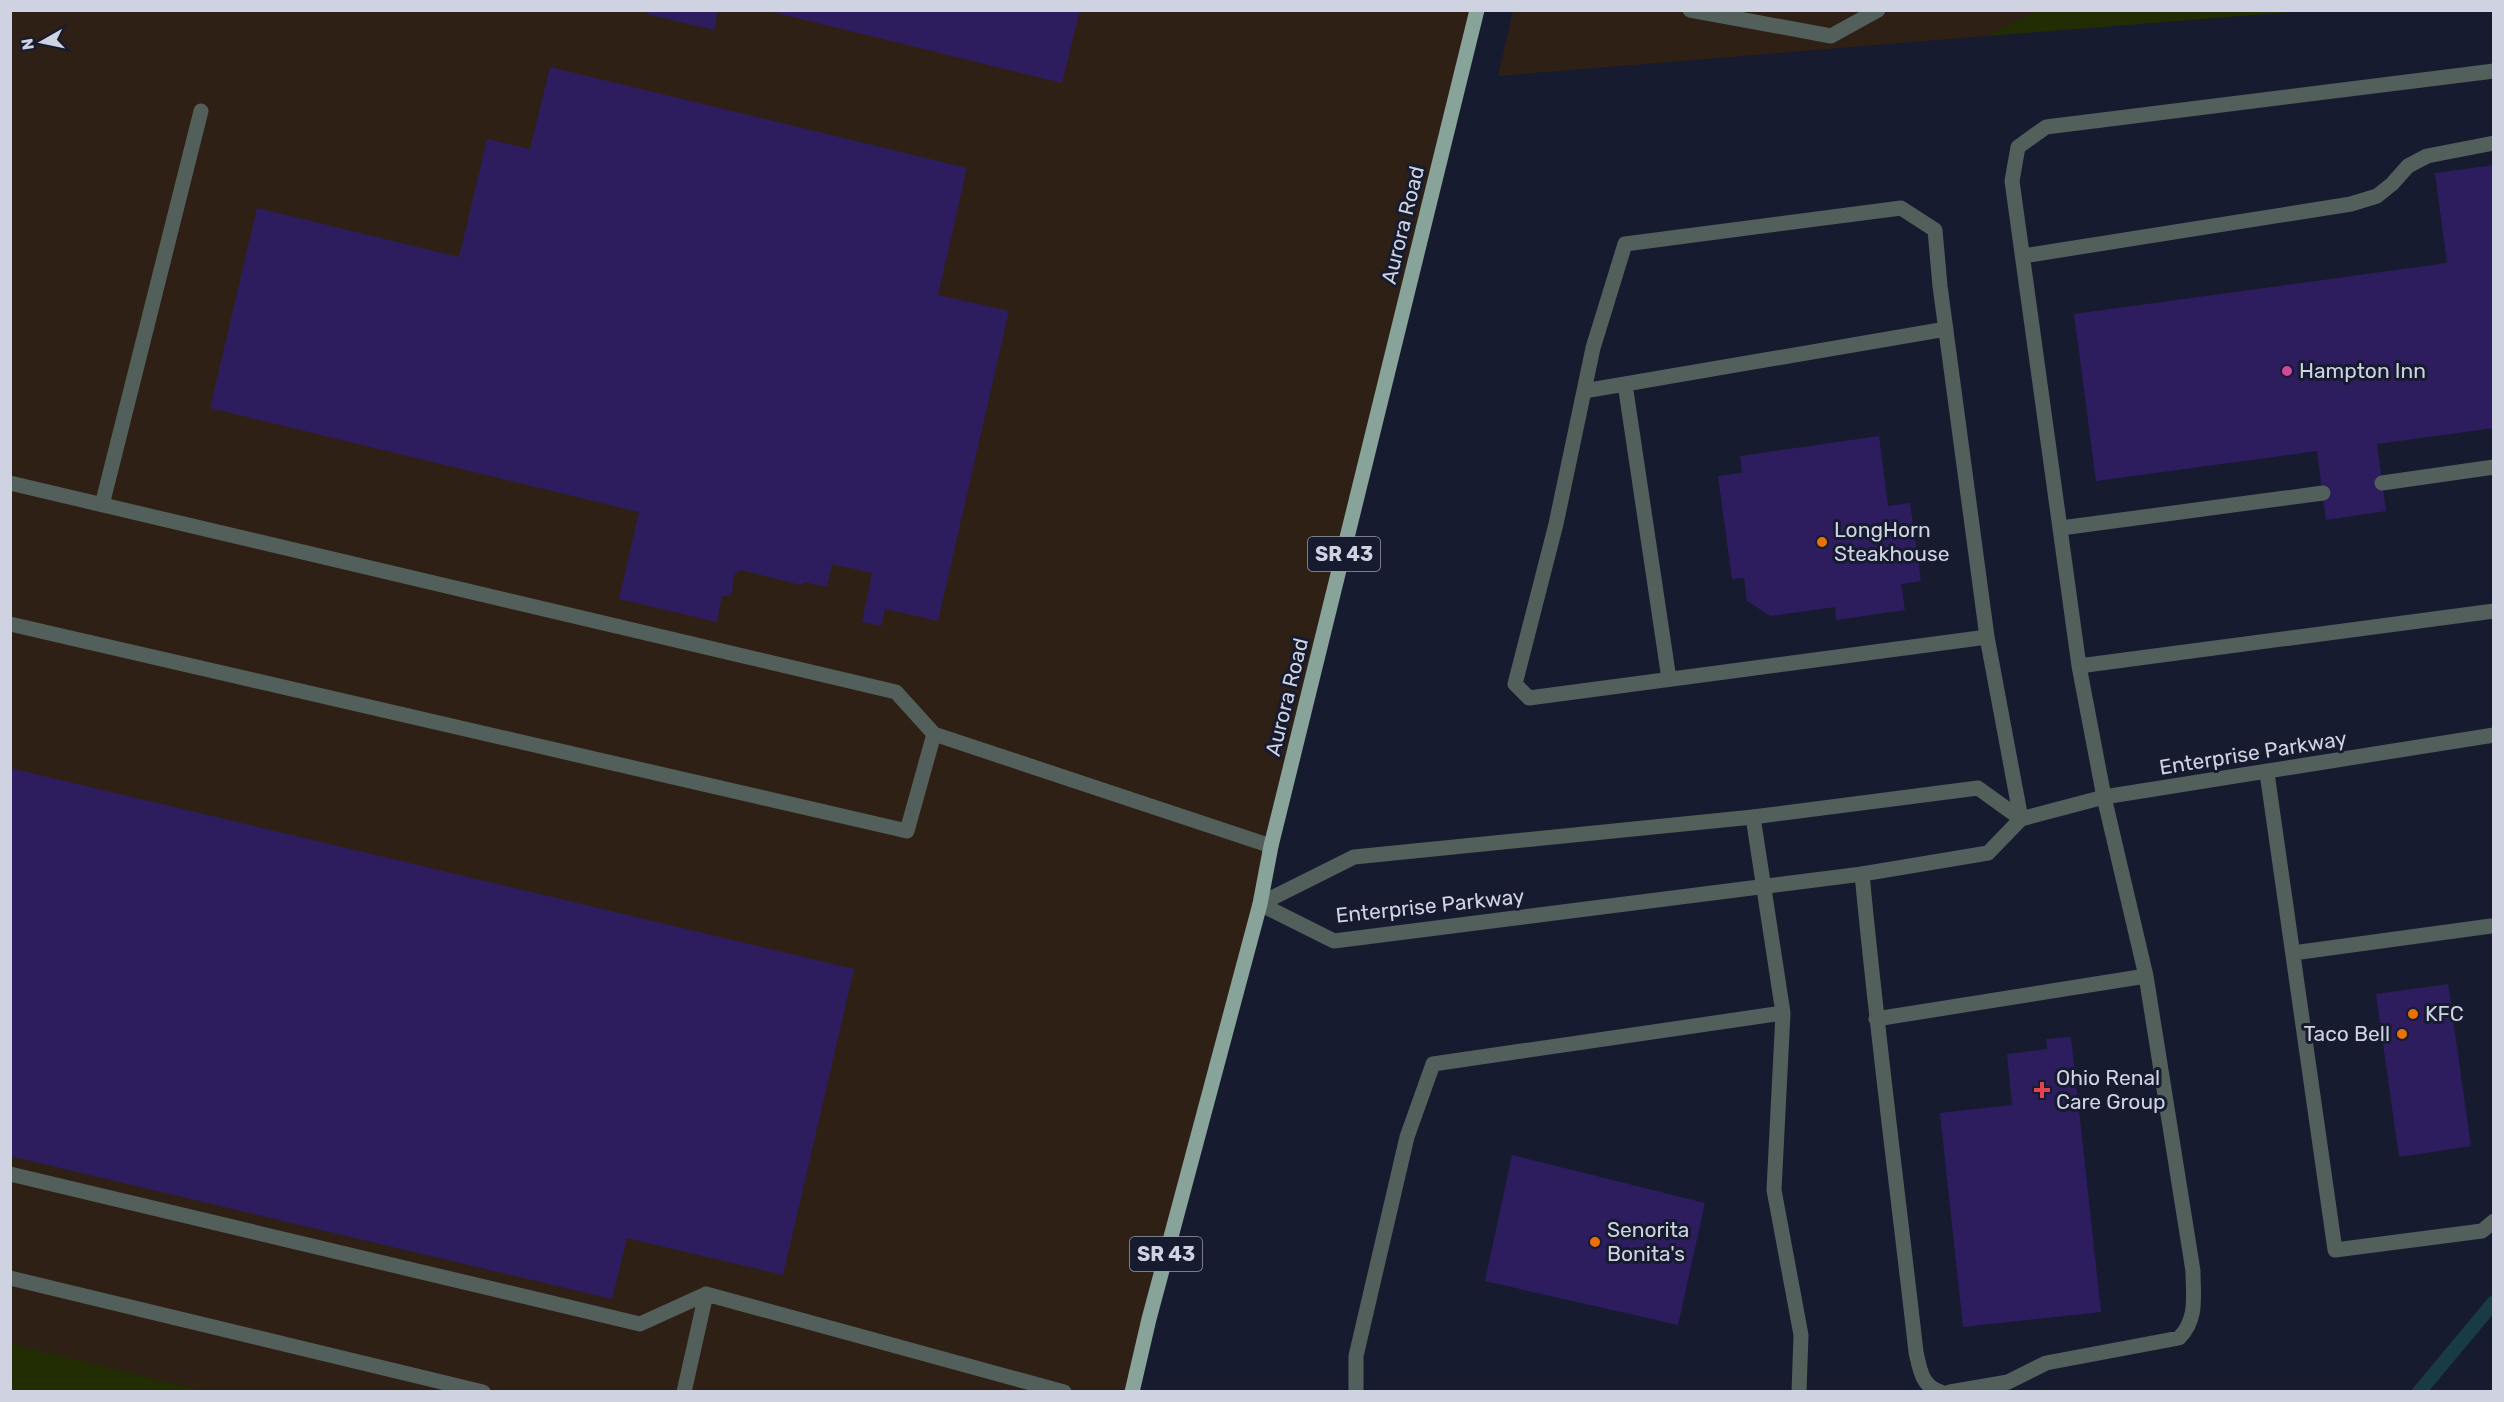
<svg xmlns="http://www.w3.org/2000/svg" width="2504" height="1402" font-family="Rubik,sans-serif">
  <style>
    .industrial { fill: #2f2015 }
    .green { fill: #232d03 }
    .lines { fill: none; stroke-linecap: round; stroke-linejoin: round }
    .stream { stroke: #193b46; stroke-width: 14 }
    .building { fill: #2e1d5e }
    .lane { stroke: #525f5b; stroke-width: 15 }
    .street { stroke: #525f5b; stroke-width: 15 }
    .primary { stroke: #87a39a; stroke-width: 15 }
    .hotel-dot { fill: #d1479c; stroke: #171b30; stroke-width: 2 }
    .food-dot { fill: #e8710a; stroke: #171b30; stroke-width: 2 }
    .health-dot { fill: #e0444e; stroke: #171b30; stroke-width: 2 }
    .labels { text-anchor: middle; stroke-width: 6; stroke-linejoin: round; paint-order: stroke }
    .shield { fill: #171b30; stroke: #989cac; stroke-width: 1.5 }
    .shield-label { font-size: 20px; font-weight: bold; fill: #cfd3e1 }
    .street-label { font-size: 21px; fill: #cfd3e1; stroke: #171b30 }
    .poi-label { font-size: 21px; fill: #cfd3e1; stroke: #171b30; text-anchor: start }
  </style>
  <rect width="100%" height="100%" fill="#171b30"/>
  <path class="industrial" d="M11 11H1477L1132 1391 204 1392 11 1344Z
    M1513 11H2036L1986 36 1498 76Z"/>
  <path class="green" d="M2036 11V10L2304 11 1986 36Z
    M10 1344H11L204 1391H11Z"/>
  <g class="lines">
    <path class="stream" d="M2419 1392 2494 1302"/>
  </g>
  <path class="building" d="M647 10H718L714 30 647 14Z
    M765 10H1080L1062 83Z
    M550 67 967 168 938 295 1009 311 938 621 885 609 881 626 862 622 872 573 832 564 827 587 804 582 801 585 741 570 734 575 732 592 730 595 722 596 717 622 619 599 639 512 210 408 257 208 459 257 487 139 530 149Z
    M2494 165V428L2377 444 2386 511 2326 520 2317 451 2096 481 2074 314 2447 263 2435 173Z
    M1879 436 1888 506 1910 503 1921 581 1901 584 1905 610 1836 620 1835 607 1770 616 1747 601 1744 578 1732 579 1718 476 1742 473 1740 456Z
    M10 768 854 969 783 1275 627 1238 612 1299 10 1156Z
    M2448 984 2471 1146 2399 1157 2376 994Z
    M2071 1037 2101 1312 1963 1327 1940 1113 2012 1105 2007 1054 2047 1049 2046 1039Z
    M1512 1155 1705 1203 1678 1325 1485 1281Z"/>
  <g class="lines">
    <path class="lane" d="M1690 10 1831 36 1878 10
      M2023 256 2351 204 2377 196 2392 184 2408 166 2427 156 2494 143
      M1584 391 1625 384
      M10 483 896 692 934 734 1271 846
      M2382 483 2494 467
      M102 505 201 111
      M2061 528 2323 493
      M10 624 907 831 934 734
      M1987 637 1529 698 1515 684 1556 524 1593 348 1625 244 1901 208 1935 230 1940 286 1987 637 2021 819
      M2079 666 2494 611
      M1669 679 1625 384 1946 329
      M2267 773 2335 1250 2482 1231 2494 1221
      M1753 817 1783 1013 1774 1190 1801 1335 1799 1392
      M1862 874C1877 1034 1898 1193 1916 1352 1920 1370 1922 1387 1941 1392
      M2293 953 2491 926
      M1876 1019 2146 976
      M10 1174 640 1324 706 1294 1064 1392
      M10 1278 483 1392
      M684 1392 706 1294
      M1356 1392V1356L1407 1137 1433 1064 1783 1013
      M1950 1392 2008 1382 2046 1363 2179 1338C2198 1319 2193 1296 2193 1271L2146 976 2104 797 2079 666 2012 181 2018 147 2046 127 2494 71"/>
    <path class="street" d="M1260 904 1334 941 1862 874 1988 853 2021 819 2104 797 2494 735
      M1260 904 1354 857 1753 817 1978 788 2021 819"/>
    <path class="primary" d="M1132 1392 1149 1319 1260 904 1271 846 1477 10"/>
  </g>
  <circle class="hotel-dot" cx="2287" cy="371" r="6"/>
  <g class="food-dot">
    <circle cx="1822" cy="542" r="6"/>
    <circle cx="2413" cy="1014" r="6"/>
    <circle cx="2402" cy="1034" r="6"/>
    <circle cx="1595" cy="1242" r="6"/>
  </g>
  <path class="health-dot" d="M2039 1081h6v6h6v6h-6v6h-6v-6h-6v-6h6z"/>
  <g class="labels">
    <g class="shield">
      <rect x="1308" y="537" width="72" height="34" rx="4.5"/>
      <rect x="1130" y="1237" width="72" height="34" rx="4.5"/>
    </g>
    <g class="shield-label">
      <text x="1344" y="561">SR 43</text>
      <text x="1166" y="1261">SR 43</text>
    </g>
    <g class="street-label">
      <text transform="translate(1403 225) rotate(-76)" y="7">Aurora Road</text>
      <text transform="translate(1287 697) rotate(-76)" y="7">Aurora Road</text>
      <text transform="translate(2253 753) rotate(-9)" y="7">Enterprise Parkway</text>
      <text transform="translate(1430 906) rotate(-6)" y="7">Enterprise Parkway</text>
    </g>
    <g class="poi-label">
      <text x="2299" y="378">Hampton Inn</text>
      <text x="1834" y="537">LongHorn<tspan x="1834" dy="24">Steakhouse</tspan></text>
      <text x="2425" y="1021">KFC</text>
      <text x="2390" y="1041" text-anchor="end">Taco Bell</text>
      <text x="2056" y="1085">Ohio Renal<tspan x="2056" dy="24">Care Group</tspan></text>
      <text x="1607" y="1237">Senorita<tspan x="1607" dy="24">Bonita's</tspan></text>
    </g>
  </g>
  <rect width="2504" height="1402" fill="none" stroke="#cfd3e1" stroke-width="24"/>
  <g transform="translate(42 42) rotate(261)" stroke="#171b30" stroke-width="4.5" paint-order="stroke">
  <path d="M0-4.5L10 22L0 15L-10 22Z" fill="#cfd3e1"/>
  <text y="-9" font-size="16" font-weight="bold" text-anchor="middle" fill="#cfd3e1">N</text>
  </g>
</svg>
